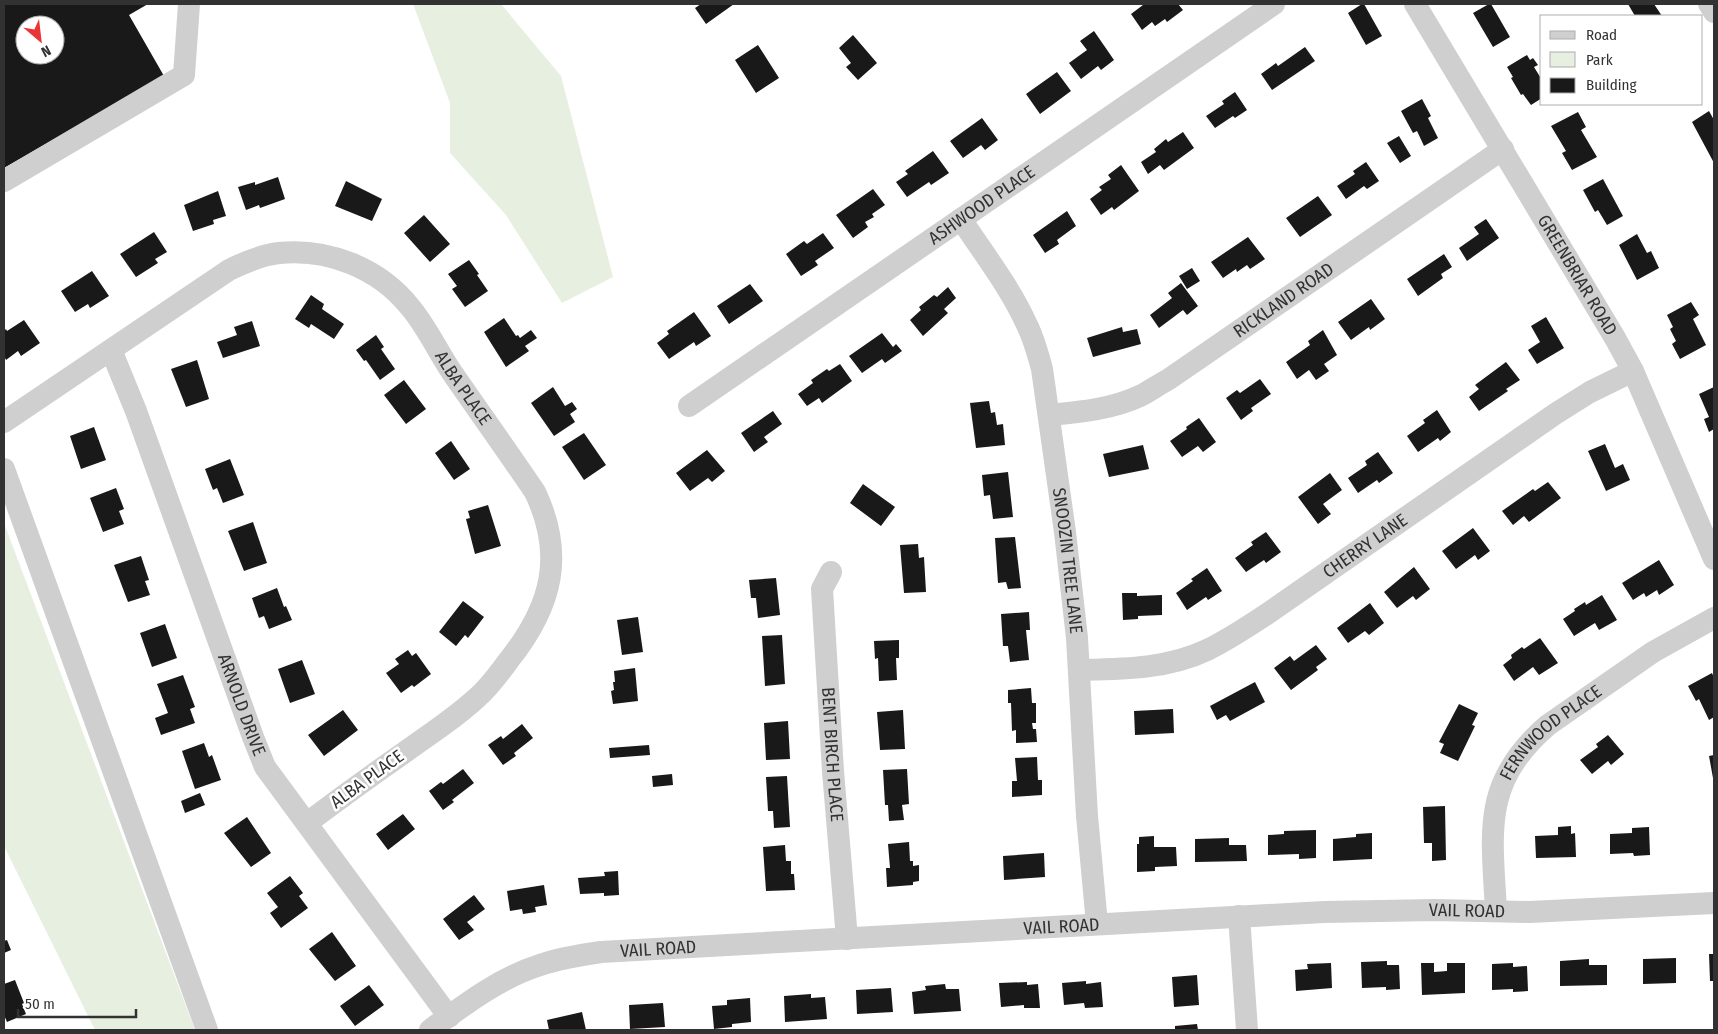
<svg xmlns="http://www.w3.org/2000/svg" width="1718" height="1034" font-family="'Fira Sans Condensed',sans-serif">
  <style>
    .green { fill: #e7efe0 }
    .building { fill: #191919; fill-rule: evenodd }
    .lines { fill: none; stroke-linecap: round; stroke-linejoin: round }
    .minor { stroke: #cfcfcf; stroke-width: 22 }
    .labels { text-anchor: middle; stroke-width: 5; stroke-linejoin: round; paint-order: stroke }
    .street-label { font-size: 18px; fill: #323232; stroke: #fff }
  </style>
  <rect width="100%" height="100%" fill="#fff"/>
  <path class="green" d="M413 4H501L561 76 613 277 562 303 506 215 450 153V103Z
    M4 523 195 1030H95L4 846Z"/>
  <path class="building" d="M4 4H148L129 15 164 76 4 168ZM25 25H55V55H25Z
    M701 4H734L706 24 695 8Z
    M1142 4H1178L1183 10 1167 22 1165 19 1155 26 1152 22 1142 30 1131 14 1143 5Z
    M1362 4H1364L1382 36 1366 45 1348 13Z
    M1489 4H1491L1510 37 1493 47 1473 13Z
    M1628 4H1654L1662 16H1635Z
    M1094 31 1114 60 1101 70 1098 66 1081 79 1069 63 1087 50 1080 41Z
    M853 35 877 63 858 80 846 67 851 63 839 48Z
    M758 45 779 78 756 93 735 60Z
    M1305 47 1315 61 1272 90 1261 74 1276 63 1278 66Z
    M1527 55 1530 60 1533 58 1538 65 1534 67 1542 80V98L1531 105 1523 94 1521 95 1511 78 1513 77 1507 67Z
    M1057 72 1071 91 1040 114 1026 94Z
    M1235 92 1247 110 1235 118 1233 116 1215 128 1206 116 1224 104 1222 101Z
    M1422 99 1431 116 1428 118 1438 138 1424 146 1417 131 1413 133 1401 111Z
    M1709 111 1714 120V163L1692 122Z
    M1578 112 1586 127 1581 130 1597 157 1572 170 1562 153 1566 151 1551 126Z
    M982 118 998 140 985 150 981 145 963 158 950 141Z
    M1183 132 1194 148 1164 170 1160 165 1148 174 1141 162 1156 152 1154 149 1166 139 1168 142Z
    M1399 136 1411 156 1400 163 1387 143Z
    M933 151 949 173 931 185 929 182 907 197 896 182 908 174 905 171Z
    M1366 162 1379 181 1367 189 1364 186 1346 199 1337 186 1355 174 1353 171Z
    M1121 165 1139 191 1114 210 1112 207 1101 215 1090 199 1102 190 1099 187 1111 179 1108 175Z
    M278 177 285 199 260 208 259 205 246 210 238 187 255 182V185Z
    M1603 179 1623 216 1607 225 1598 210 1595 212 1583 190Z
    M346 181 382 199 372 221 335 206Z
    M873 189 885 205 872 214 874 217 865 222 868 227 853 238 836 215Z
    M218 191 226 216 213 220 214 224 193 231 184 205Z
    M1318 196 1332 215 1300 237 1286 218Z
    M1067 211 1076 226 1057 240 1059 244 1045 253 1033 235Z
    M424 215 450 244 430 262 404 233Z
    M1486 219 1499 238 1467 261 1459 248 1479 234 1474 227Z
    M154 232 167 252 155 259 158 263 136 277 120 254Z
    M823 233 834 248 815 261 818 265 801 276 786 254 804 241 807 244Z
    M1637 234 1647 253 1651 251 1659 268 1637 280 1619 245Z
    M1248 237 1265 259 1250 269 1247 265 1237 272 1236 269 1223 278 1211 262Z
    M1444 254 1452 267 1441 274 1443 278 1418 296 1407 279Z
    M469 260 479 274 477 275 488 291 465 307 452 289 457 286 448 274Z
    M1192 268 1200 281 1187 289 1179 276Z
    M92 271 109 296 90 308 88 304 75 312 61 291Z
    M1181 283 1198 306 1187 315 1183 310 1159 328 1150 315 1172 298 1168 293Z
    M750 284 763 301 729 324 717 306Z
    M948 287 956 298 944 309 948 313 923 336 910 320 921 310 919 307 934 295 937 297Z
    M311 295 324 304 322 309 344 324 334 339 311 324 309 328 295 319Z
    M1371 299 1385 319 1370 330 1369 327 1351 340 1338 322Z
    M1691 302 1699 315 1693 319 1706 345 1680 359 1672 344 1676 341 1670 329 1673 327 1667 315Z
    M694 312 711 336 696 346 694 342 669 359 657 343 669 334 667 331Z
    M1546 317 1564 348 1537 364 1528 350 1540 342 1531 326Z
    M504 318 516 336 518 335 520 338 531 330 537 338 525 346 529 351 506 367 484 332Z
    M24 320 40 343 21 356 18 351 6 360 4 356V331L6 329 7 331Z
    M252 321 260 346 223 358 217 342 237 335 234 327Z
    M1122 327 1123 332 1137 329 1141 344 1093 357 1087 338Z
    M1323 330 1337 355 1324 364 1329 371 1316 380 1309 370 1297 379 1286 362 1310 345 1308 341Z
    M882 333 893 347 896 344 902 351 885 363 882 359 862 373 849 356Z
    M376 335 384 347 381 349 395 369 380 380 366 360 364 361 356 350Z
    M197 360 209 399 186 407 171 369Z
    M1506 362 1520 380 1506 389 1508 391 1479 411 1469 397 1479 389 1475 385Z
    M840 364 852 381 822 403 819 398 807 406 798 394 813 383 811 380 827 369 829 371Z
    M1260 379 1271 394 1251 408 1253 411 1241 420 1226 398 1237 390 1240 393Z
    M404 380 426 409 406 424 384 395Z
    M553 387 565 406 572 402 577 409 570 414 575 422 554 436 531 403Z
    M1714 387V429L1709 432 1704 419 1709 417 1699 394Z
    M989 401 991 413 995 412 997 425 1003 424 1005 445 976 448 970 403Z
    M1437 410 1451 432 1440 441 1438 438 1418 452 1407 436 1425 423 1423 420Z
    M773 411 782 424 764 437 768 442 754 452 741 433Z
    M1199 418 1216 442 1203 452 1198 446 1182 457 1170 441 1187 429 1186 427Z
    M94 427 106 460 81 469 70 436Z
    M584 433 606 465 584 480 562 447Z
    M451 441 470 469 454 480 435 453Z
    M1605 444 1615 468 1623 464 1630 480 1606 491 1588 451Z
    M1143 445 1149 469 1109 477 1103 454Z
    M707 450 725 471 712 482 708 478 690 491 676 473Z
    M1378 452 1393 473 1379 483 1377 480 1358 493 1348 478 1367 465 1365 461Z
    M230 459 244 495 223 503 217 488 213 490 205 469Z
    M1008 472 1013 517 993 519 990 495 984 496 982 475Z
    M1330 473 1342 490 1323 504 1331 514 1318 524 1298 497Z
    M1548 482 1561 498 1529 522 1524 516 1513 525 1502 511 1533 489 1535 491Z
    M863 484 895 507 881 526 850 503Z
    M116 488 124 509 119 511 124 524 103 532 90 498Z
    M488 505 501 546 475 554 466 519 470 518 468 511Z
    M253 522 267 563 244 571 228 531Z
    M1473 528 1490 551 1478 560 1475 555 1456 569 1442 551Z
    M1266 532 1281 552 1266 563 1264 560 1246 572 1235 558 1253 545 1251 542Z
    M1015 537 1021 588 1008 589 1006 582 998 583 995 538Z
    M918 544 919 558 924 557 926 592 904 593 900 545Z
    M141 556 149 580 145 581 150 595 128 602 114 565Z
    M1659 560 1674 585 1659 595 1657 590 1646 597 1644 593 1633 600 1622 583Z
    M1414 567 1430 589 1416 600 1413 596 1397 608 1384 592Z
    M1207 568 1222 591 1208 600 1206 597 1187 610 1176 593 1193 581 1191 579Z
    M776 578 780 615 758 618 756 598H751L749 580Z
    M277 588 284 607 286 606 292 620 269 629 264 616 259 618 252 598Z
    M1122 593H1137V596L1162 595V615L1138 616V619L1123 620Z
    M1602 595 1617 620 1599 630 1595 623 1574 636 1563 619 1575 611 1574 609 1585 602 1586 605Z
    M463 601 484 617 468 638 465 635 456 646 439 632Z
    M1370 603 1384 623 1369 635 1365 631 1348 643 1337 628Z
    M1029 612 1030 630H1026L1029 660 1010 662 1008 646H1003L1001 614Z
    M638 617 643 652 622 655 617 620Z
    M165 624 177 658 152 667 140 633Z
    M782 635 785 684 765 686 762 636Z
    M1540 638 1558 663 1539 675 1533 667 1514 681 1503 665 1512 658 1511 655 1522 647 1524 649Z
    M899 640V658H896L897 680 879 681 878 658 875 659 874 641Z
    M1316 645 1327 659 1316 667 1318 670 1291 690 1274 668 1290 656 1294 661Z
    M408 650 412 656 416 653 431 674 414 687 412 685 401 693 386 673 399 664 395 659Z
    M302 660 315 694 290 703 278 669Z
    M635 668 638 701 613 704 611 691 614 690 613 682H615L614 671Z
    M1712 673 1714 678V717L1709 720 1699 699 1696 701 1688 686Z
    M183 675 195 707 190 709 195 723 161 735 155 718 168 713 157 684Z
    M1255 682 1265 702 1230 721 1226 715 1217 720 1210 706Z
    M1031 688 1032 703H1036V723H1032L1033 729H1036L1037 742 1016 743V730L1012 731 1011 703H1008V690Z
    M1459 704 1478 713 1472 725 1475 726 1458 761 1440 753 1444 744 1439 742Z
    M1173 709 1174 733 1135 735 1134 711Z
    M343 710 358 730 324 756 308 735Z
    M903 710 905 749 880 750 877 712Z
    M788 721 790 759 766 760 764 723Z
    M522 724 533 738 514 753 516 756 503 765 488 745 501 736 503 739Z
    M1608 735 1624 754 1611 765 1608 761 1592 774 1580 760 1598 747 1596 744Z
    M204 743 209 757 212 755 221 780 195 789 182 751Z
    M649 745 650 755 610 758 609 748Z
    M1714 755V778H1713L1709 756Z
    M1037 757 1038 780H1042V795L1012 797V781H1017L1015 758Z
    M463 769 474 783 452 800 454 802 443 810 429 791 441 782 443 784Z
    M907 769 909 804 902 805 904 820 889 821 888 805H885L883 770Z
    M672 774 673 785 653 787 652 776Z
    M787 776 790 827 774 828 773 811H768L766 777Z
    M200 793 205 805 185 813 181 801Z
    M1445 806 1446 860 1432 861V843H1424L1423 807Z
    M403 814 415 829 388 850 376 834Z
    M247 817 271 853 251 867 224 833Z
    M1571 826V834L1575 833 1576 857 1536 858 1535 836 1558 835V827Z
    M1649 827 1650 855 1634 856 1633 853 1610 854V834L1632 833V828Z
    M1316 830V858L1299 859V854L1268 855V835L1284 834V831Z
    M1372 833V859L1333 861V839L1356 837V834Z
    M1154 836V847H1176L1177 866 1155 867V871L1137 872V844H1139V837Z
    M1229 838V845H1246L1247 861 1195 862V839Z
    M909 842 910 861H913V866L919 865V881L913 882V885L887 887 886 868H890L888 844Z
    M785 845 786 861H791V874H794L795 890 766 891 763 847Z
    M1044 853 1045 877 1004 880 1003 856Z
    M618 871 619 895 604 896V893L580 894 578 878 605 876 604 872Z
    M290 876 303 893 299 896 308 908 281 928 270 913 278 907 267 893Z
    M544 885 547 905 535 907 536 912 523 914 522 909 510 911 507 891Z
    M474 895 485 909 467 922 474 930 459 940 443 919Z
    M332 932 356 966 335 981 309 949Z
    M7 940 11 950 4 953V941Z
    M1709 954H1714V981H1710Z
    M1676 958V983L1643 984V959Z
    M1589 959V965H1607V985L1560 986V961Z
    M1387 961V965H1399L1400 989 1386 990V987L1362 988 1361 962Z
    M1331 963 1332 988 1296 991 1295 970 1308 969 1307 964Z
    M1421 963H1434V972L1447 971V963H1465V993L1422 995Z
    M1513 963V967L1527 966 1528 991 1513 992V989L1492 990V964Z
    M1197 975 1199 1005 1174 1007 1172 977Z
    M15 980 24 1003 22 1004 26 1014 7 1022 4 1015V984Z
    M1086 981V984L1101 982 1103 1007 1085 1008 1084 1003 1064 1005 1062 983Z
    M1027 982V985L1038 984 1040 1008H1024V1005L1001 1007 999 983Z
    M945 984 946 989H959L961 1011 914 1014 912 992 926 990 925 986Z
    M369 985 384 1005 355 1026 340 1006Z
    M891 988 893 1012 857 1014 856 990Z
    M811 994V998L825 997 827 1019 785 1022 784 996Z
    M750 998 751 1022 732 1024V1027L714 1029 712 1006 727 1005V1000Z
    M663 1003 665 1027 630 1029 629 1005Z
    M582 1012 586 1030H549L547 1020Z
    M1197 1024 1198 1030H1175V1026Z"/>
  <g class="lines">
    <g class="minor">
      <path id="s1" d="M1415 4 1615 338 1633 371 1714 559"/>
      <path d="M1709 4 1714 12"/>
      <path d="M4 181 184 75 189 4"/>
      <path id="s2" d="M961 219C983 253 1010 287 1027 325 1034 339 1038 354 1042 369L1065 532 1077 638 1087 816 1097 924"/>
      <path id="s3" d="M111 350 136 411 253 737 265 767 449 1017"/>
      <path id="s4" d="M689 406 1274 4"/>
      <path id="s5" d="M1049 415C1081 412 1113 409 1142 395 1151 390 1160 384 1169 379L1503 149"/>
      <path id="s6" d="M4 422 229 270C245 262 261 255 279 253 328 248 379 268 410 307 427 327 438 352 453 374 480 413 508 452 535 492 565 555 552 606 509 660 501 671 493 682 483 692 460 715 431 733 405 752 372 775 339 799 307 823"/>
      <path d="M4 469 207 1030"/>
      <path id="s7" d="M831 572 822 589 833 771 847 939"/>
      <path id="s8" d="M1079 670C1123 669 1167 669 1207 650 1228 640 1247 627 1267 614L1555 414 1590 392 1633 371"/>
      <path id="s9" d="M1496 911C1492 832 1481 782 1548 725L1653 652 1714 618"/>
      <path d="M1239 916 1247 1030"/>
      <path id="s10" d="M430 1030C464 1005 499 978 540 965 560 958 580 955 601 952L1324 912 1435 910 1530 912 1714 903"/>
    </g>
  </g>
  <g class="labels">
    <g class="street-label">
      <text dy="6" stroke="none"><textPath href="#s4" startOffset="355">ASHWOOD PLACE</textPath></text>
      <text dy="6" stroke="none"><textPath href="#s1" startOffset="316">GREENBRIAR ROAD</textPath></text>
      <text dy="6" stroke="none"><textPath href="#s5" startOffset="266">RICKLAND ROAD</textPath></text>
      <text dy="6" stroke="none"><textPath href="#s6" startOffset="569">ALBA PLACE</textPath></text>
      <text dy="6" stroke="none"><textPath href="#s8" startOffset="320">CHERRY LANE</textPath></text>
      <text dy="6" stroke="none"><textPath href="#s2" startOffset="365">SNOOZIN TREE LANE</textPath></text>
      <text dy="6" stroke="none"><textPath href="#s3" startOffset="378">ARNOLD DRIVE</textPath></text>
      <text dy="6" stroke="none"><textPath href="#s9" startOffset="200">FERNWOOD PLACE</textPath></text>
      <text dy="6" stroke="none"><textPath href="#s7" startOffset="185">BENT BIRCH PLACE</textPath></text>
      <text transform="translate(367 779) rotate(-36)" y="6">ALBA PLACE</text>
      <text dy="6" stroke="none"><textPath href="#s10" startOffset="1058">VAIL ROAD</textPath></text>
      <text dy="6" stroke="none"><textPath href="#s10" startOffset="652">VAIL ROAD</textPath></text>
      <text dy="6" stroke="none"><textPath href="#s10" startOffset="248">VAIL ROAD</textPath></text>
    </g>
  </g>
  <rect width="1718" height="1034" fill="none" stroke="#323232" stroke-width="10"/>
  <rect x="1540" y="15" width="162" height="90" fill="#ffffff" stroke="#adadad"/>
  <rect x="1550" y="31" width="25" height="8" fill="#cfcfcf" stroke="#adadad"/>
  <text x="1586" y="40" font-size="15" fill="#323232">Road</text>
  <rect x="1550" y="52" width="25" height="15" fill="#e7efe0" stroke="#adadad"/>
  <text x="1586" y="65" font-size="15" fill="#323232">Park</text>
  <rect x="1550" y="78" width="25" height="15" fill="#191919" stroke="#adadad"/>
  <text x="1586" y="90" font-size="15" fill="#323232">Building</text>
  <g transform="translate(40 40) rotate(152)"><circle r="24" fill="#ffffff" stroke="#adadad"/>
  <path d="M0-4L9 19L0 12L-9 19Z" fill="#e93634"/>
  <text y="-8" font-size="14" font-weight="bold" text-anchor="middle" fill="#323232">N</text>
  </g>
  <path d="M18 1009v8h118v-8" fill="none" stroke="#323232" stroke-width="2.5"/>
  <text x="25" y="1009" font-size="15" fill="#323232" stroke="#ffffff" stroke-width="4" paint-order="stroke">50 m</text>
</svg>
